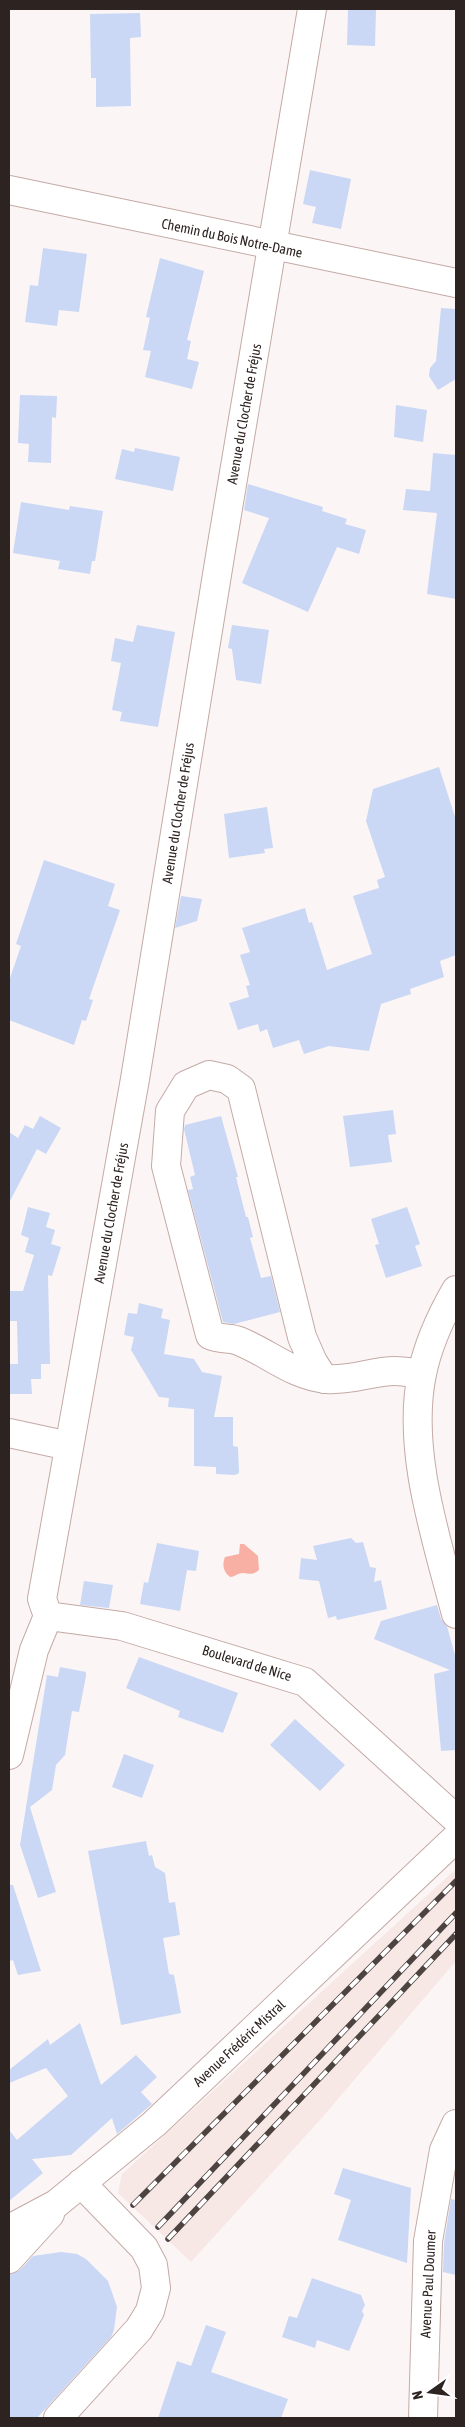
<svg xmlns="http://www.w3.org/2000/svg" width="465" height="2427" font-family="'Asap Condensed',sans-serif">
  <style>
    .built { fill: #f7e8e5 }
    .water { fill: #f8b0a4 }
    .building { fill: #cad7f5 }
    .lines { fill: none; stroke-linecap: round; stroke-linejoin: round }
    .minor-casing { stroke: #c4aaa5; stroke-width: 30 }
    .minor { stroke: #fff; stroke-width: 28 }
    .rail-casing { stroke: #4d4442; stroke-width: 5.5 }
    .rail { stroke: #fff; stroke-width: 4; stroke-dasharray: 11; stroke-linecap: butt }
    .labels { text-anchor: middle; stroke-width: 4; stroke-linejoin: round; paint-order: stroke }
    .street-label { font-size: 14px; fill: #2d2321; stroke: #fff }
  </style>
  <rect width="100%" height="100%" fill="#fbf6f5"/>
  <path class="built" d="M456 1869V1961L320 2120 191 2262 118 2193 122 2174Z"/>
  <path class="water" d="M240 1544H244L258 1556 259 1570C253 1575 250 1574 243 1573 237 1573 235 1577 230 1577 223 1571 222 1565 225 1557L239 1554Z"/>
  <path class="building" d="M348 9H376L375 46 347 45Z
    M140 13 141 37 130 38 131 106 96 107V78H91L90 14Z
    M310 170 351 179 341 229 312 223 316 207 303 204Z
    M43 248 87 254 79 312 59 310 57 326 25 322 30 285 38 286Z
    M160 258 204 271 187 340 191 341 187 359 199 362 192 389 145 377 151 351 143 350 150 318 146 317Z
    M441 308 456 309V379L438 390 429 376 430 368 436 361Z
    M20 395 57 396 56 418 52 417 51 463 28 462 29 444 18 443Z
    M396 405 427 410 423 442 394 437Z
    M135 448 180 457 173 491 115 479 122 449 134 452Z
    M433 453 456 455V599L427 594 437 513 403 510 406 489 430 491Z
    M248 484 323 507 322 511 347 519 345 524 366 530 359 554 337 547 308 612 242 583 269 518 244 510Z
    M21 502 69 510 70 506 103 511 95 561H92L90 574 58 569 60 561 13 553Z
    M137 625 175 632 158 727 120 721 122 712 112 710 121 663 111 661 115 638 133 642Z
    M232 625 269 630 261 684 236 680 232 649 228 648Z
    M439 767 456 820V955L440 961 444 977 410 989 411 994 381 1004 369 1051 329 1046 304 1054 299 1040 273 1048 267 1029 260 1032 258 1024 238 1030 229 1003 249 997 246 986 250 985 240 955 250 952 242 928 305 908 309 923 312 922 327 970 372 954 353 896 379 888 377 880 385 877 366 821 373 789Z
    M267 807 273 848 264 849 265 853 229 858 224 814Z
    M44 860 115 884 108 906 120 910 89 999 93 1000 86 1021 82 1020 74 1045 9 1020V981L21 946 16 944Z
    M181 896 202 899 197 921 175 928Z
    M393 1110 396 1134 388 1135 392 1162 350 1167 343 1116Z
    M40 1116 61 1128 46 1154 37 1149 9 1203V1132L18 1138 25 1125 33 1129Z
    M221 1116 238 1177H236L246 1217H248L253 1237 250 1238 261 1278 271 1276 280 1312 234 1324 223 1322 188 1190 193 1189 190 1177 195 1175 184 1129 185 1125Z
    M28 1207 50 1213 46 1227 55 1230 51 1244 61 1247 52 1276 48 1275 50 1364H41V1379H31L32 1394H9V1364H18L17 1321H9V1291H23L34 1255 25 1252 29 1238 21 1235Z
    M407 1207 420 1244 415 1246 422 1266 386 1278 375 1245 379 1244 371 1219Z
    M139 1303 163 1309 161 1318 170 1320 164 1354 194 1359 202 1372 222 1376 214 1417H233V1446L238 1447 239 1473 235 1475 216 1474V1467L194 1466V1409L168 1407 169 1398 159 1397 131 1350 134 1337 124 1335 128 1313 137 1314Z
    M351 1538 356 1543 363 1542 370 1567 376 1568 374 1582 381 1580 387 1609 337 1620 336 1616 328 1618 319 1581 299 1579 301 1558 317 1560 313 1546Z
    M157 1543 199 1551 196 1571 187 1570 180 1611 140 1604 144 1582 148 1583Z
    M84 1581 113 1585 109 1608 80 1605Z
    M437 1605 441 1619 447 1626 456 1659V1750L441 1751 434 1674 450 1670 374 1639 381 1621Z
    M139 1657 238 1693 223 1733 178 1717 180 1711 126 1688Z
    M60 1667 86 1672V1676L79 1712 72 1711 65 1755 56 1765 52 1790 30 1807 56 1892 38 1898 20 1845 47 1675 58 1677Z
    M295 1719 345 1765 320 1791 270 1745Z
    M124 1754 154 1765 142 1798 112 1787Z
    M146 1841 149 1856 152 1855 155 1867 165 1873 169 1903 175 1902 180 1935 163 1938 169 1974 174 1975 181 2013 121 2025 88 1851Z
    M9 1885H13L41 1971 18 1975 13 1960 9 1961Z
    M80 2023 101 2085 136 2055 157 2077 141 2092 152 2104 117 2134 112 2118 71 2155 32 2159 43 2173 9 2201V2130L17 2140 68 2096 46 2068 9 2083V2070L48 2039 50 2045Z
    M343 2168 411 2188 407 2263 338 2240 351 2200 334 2194Z
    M451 2199 456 2200V2275L443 2272 444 2243Z
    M61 2252 77 2254 86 2259 108 2281 117 2307 114 2330 111 2337 37 2418H9V2274L20 2270 33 2256Z
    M312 2278 361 2295 365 2305 362 2311 364 2315 349 2351 317 2340 315 2348 282 2337 289 2316 297 2318Z
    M206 2325 226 2332 211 2372 288 2399 281 2418H158L177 2361 191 2366Z"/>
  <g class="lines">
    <defs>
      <path id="minor" d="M9 190 456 283
        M456 1290C441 1316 428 1344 422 1374 406 1450 437 1541 456 1614
        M324 1379 313 1362 302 1337 241 1089 227 1079 209 1075 186 1085 170 1111 166 1166 210 1335C221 1340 230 1337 239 1341 269 1353 293 1376 327 1379 351 1381 372 1371 395 1371 404 1371 413 1373 422 1374
        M9 1433 69 1446
        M48 1616 42 1599 135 1079 222 544 312 9
        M48 1616 122 1626 305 1682 456 1819
        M9 1755 34 1650 48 1616
        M9 2229 56 2204 154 2124 456 1838
        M9 2259 50 2214
        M58 2418 139 2329 150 2311 156 2288 153 2265 144 2248 81 2183
        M423 2418 428 2241 444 2150 456 2124"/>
    </defs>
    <use href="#minor" class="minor-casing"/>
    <use href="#minor" class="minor"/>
    <defs>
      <path id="rail" d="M133 2205 456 1881
        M158 2227 456 1913
        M168 2239 456 1934"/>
    </defs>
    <use href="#rail" class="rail-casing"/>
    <use href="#rail" class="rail"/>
  </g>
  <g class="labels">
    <g class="street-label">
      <text transform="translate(232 238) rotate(12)" y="5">Chemin du Bois Notre-Dame</text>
      <text transform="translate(244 414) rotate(-80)" y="5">Avenue du Clocher de Fréjus</text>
      <text transform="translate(178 813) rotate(-81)" y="5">Avenue du Clocher de Fréjus</text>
      <text transform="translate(111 1213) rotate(-80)" y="5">Avenue du Clocher de Fréjus</text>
      <text transform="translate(247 1663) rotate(17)" y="5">Boulevard de Nice</text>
      <text transform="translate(239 2043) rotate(-43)" y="5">Avenue Frédéric Mistral</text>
      <text transform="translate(428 2284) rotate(-87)" y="5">Avenue Paul Doumer</text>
    </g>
  </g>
  <rect width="465" height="2427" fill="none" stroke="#2d2321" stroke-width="20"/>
  <g transform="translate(430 2392) rotate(256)" stroke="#ffffff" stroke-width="4" paint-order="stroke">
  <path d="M0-4L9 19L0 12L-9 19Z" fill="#2d2321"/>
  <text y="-8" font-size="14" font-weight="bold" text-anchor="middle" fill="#2d2321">N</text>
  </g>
</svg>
